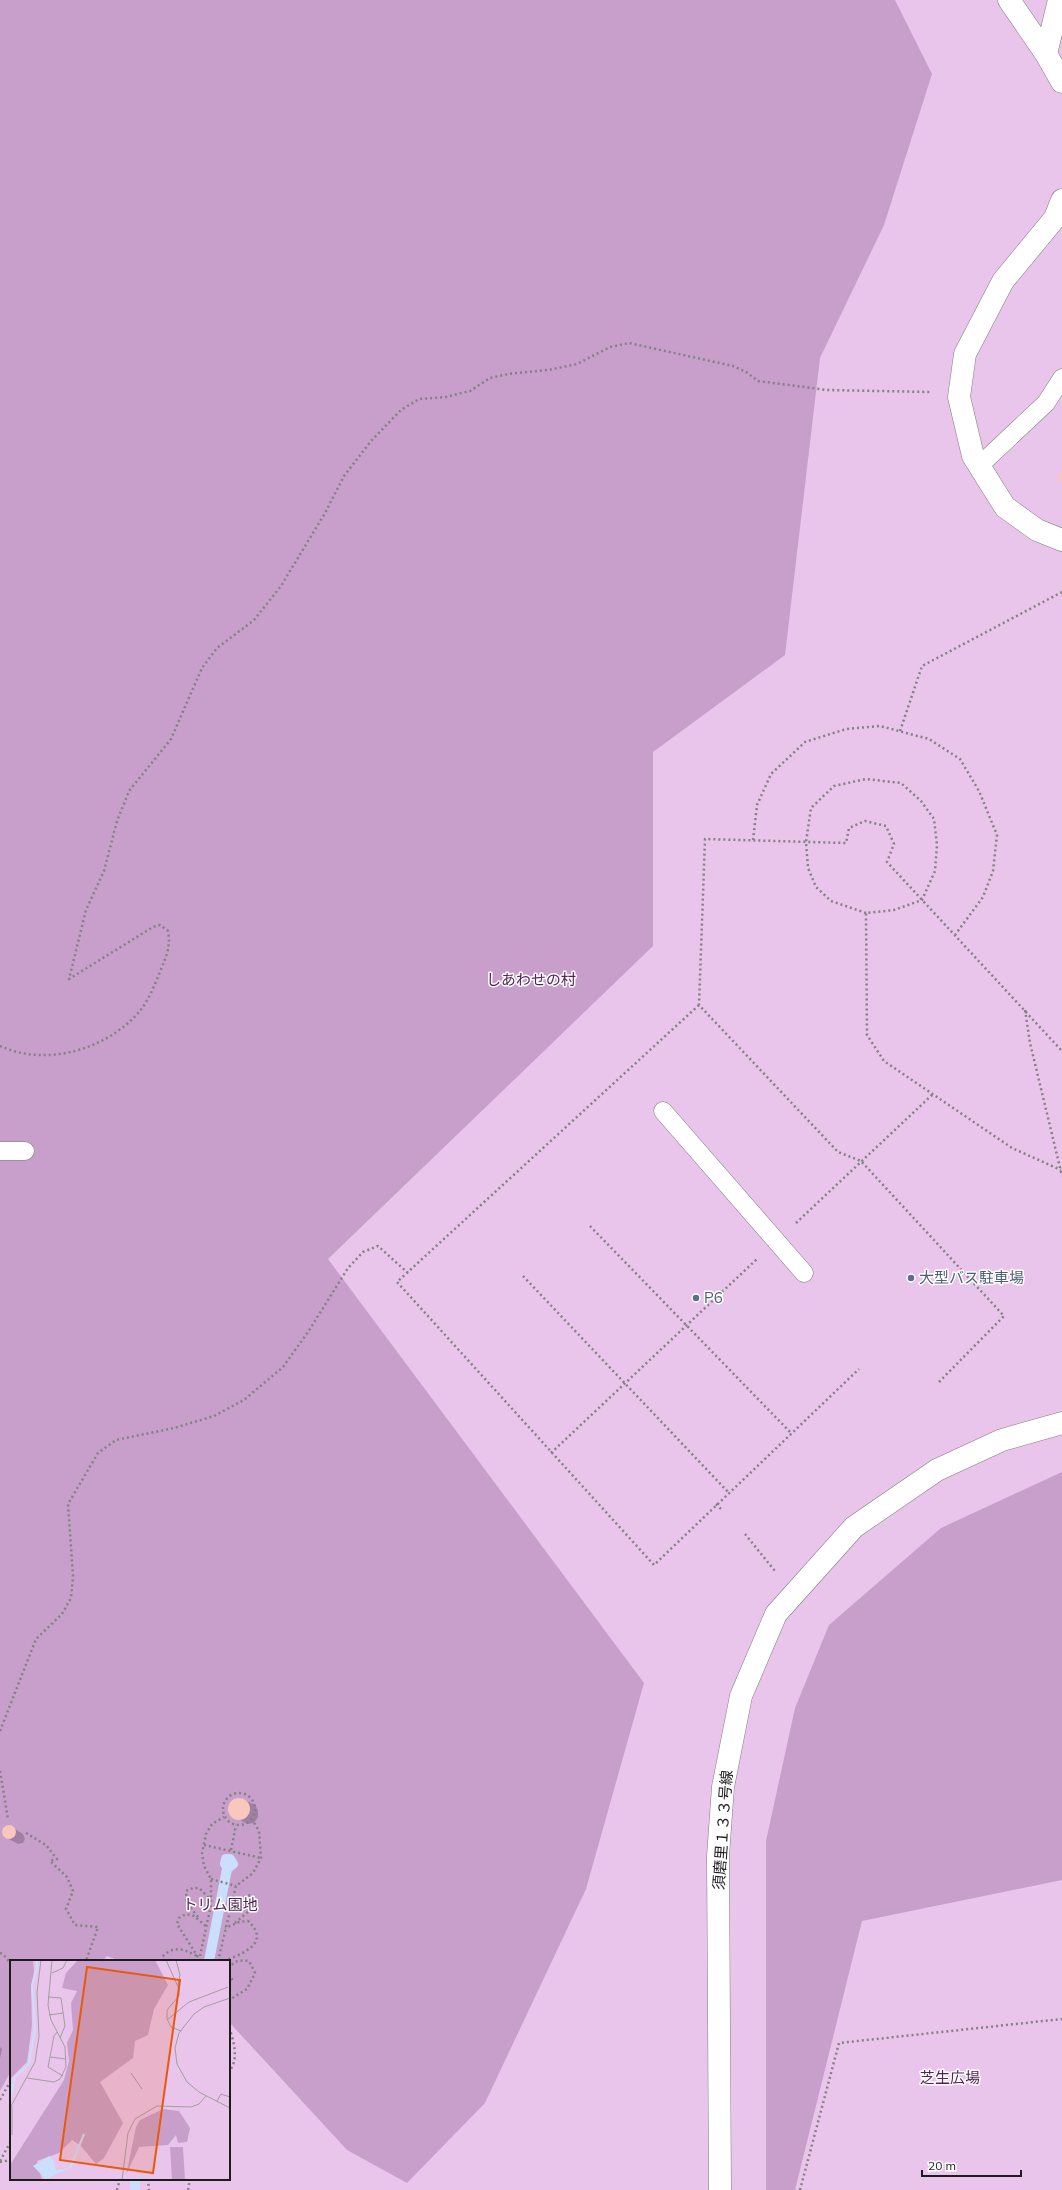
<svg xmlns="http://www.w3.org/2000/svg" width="1062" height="2190" font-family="Mulish,'Noto Sans JP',sans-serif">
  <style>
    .green { fill: #e9c5eb; fill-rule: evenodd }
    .forest { fill: #c89fcb }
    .shadow { fill: #0003 }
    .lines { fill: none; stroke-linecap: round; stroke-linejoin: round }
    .stream { stroke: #cadffc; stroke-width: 10 }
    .building { fill: #fac7bd }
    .lane-casing { stroke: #817b81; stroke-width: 19 }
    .secondary-casing { stroke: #817b81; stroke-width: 23 }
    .path { stroke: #848084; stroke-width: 2.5; stroke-dasharray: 2 3; stroke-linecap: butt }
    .lane { stroke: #fff; stroke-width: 18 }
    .secondary { stroke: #fff; stroke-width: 22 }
    .service-dot { fill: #5c6f8a; stroke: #fff; stroke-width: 1.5 }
    .labels { text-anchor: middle; stroke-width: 3; stroke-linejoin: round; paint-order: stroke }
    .park-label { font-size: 15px; fill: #532258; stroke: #fff }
    .service-label { font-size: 15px; fill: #4e5e75; stroke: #fff; text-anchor: start }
    .street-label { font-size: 15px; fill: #1d1b1d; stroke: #fff }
    .inset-river { fill: none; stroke: #cadffc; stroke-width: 2 }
    .inset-road { fill: none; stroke: #a29da2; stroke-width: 1 }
    .view { fill: #e8590c; fill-opacity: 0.15; stroke: #e8590c; stroke-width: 2 }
    .inset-edge { fill: none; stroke: #1d1b1d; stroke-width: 2 }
  </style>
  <rect width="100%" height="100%" fill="#fbf4fb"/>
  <path class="green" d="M0 0H1062V2190H0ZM11 1961H229V2179H11Z"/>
  <path class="forest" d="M0 0H895L932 74 884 225 820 358 785 655 653 752V946L328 1259 644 1683 586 1889 485 2103 407 2183 347 2150 229 2022V1961H120L107 1956 102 1961H11V2071L0 2091Z
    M1062 1472V1880L862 1921 795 2190H766V1841L795 1708 829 1625 941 1528Z"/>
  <path class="shadow" d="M240 1798 255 1805 258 1810V1817L254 1823 247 1824 230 1814 229 1805 233 1800Z
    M8 1825 23 1834 25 1839 23 1843 18 1844 5 1837 3 1831Z
    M0 2047 2 2049 0 2058Z"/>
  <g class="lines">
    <path class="stream" d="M209 1961 227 1869 233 1864 230 1859H226L225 1864
      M135 2179V2190"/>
  </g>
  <path class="building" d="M1062 468V481L1058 480Z
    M228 1809a11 11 0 1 1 22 0a11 11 0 1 1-22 0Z
    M2 1832a7 7 0 1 1 14 0a7 7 0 1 1-14 0Z"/>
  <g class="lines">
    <defs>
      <path id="lane" d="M979 466 1046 403 1062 378
        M663 1111 804 1273
        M0 1151H25"/>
      <path id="secondary" d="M1009 0 1046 54 1062 82
        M1046 54 1059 0
        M1062 200 1055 218 1003 281 965 354 959 397 973 456 1005 507 1037 530 1062 540
        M720 2190 718 1856 723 1787 741 1696 776 1614 854 1527 937 1470 1002 1440 1062 1423"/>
    </defs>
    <use href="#lane" class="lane-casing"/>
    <use href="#secondary" class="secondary-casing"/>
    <path class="path" d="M900 731 922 666 1062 592
      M753 840 757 805 771 774 805 742 846 729 880 726 929 739 960 759 979 791 997 835 993 871 983 897 955 935
      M866 913 831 901 816 887 808 868 806 842 811 808 834 786 866 779 901 783 921 801 934 819 937 845 935 871 922 900 894 910 866 913 867 1035 884 1061 1012 1148 1061 1170
      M699 1005 397 1282 654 1565 859 1369
      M1025 1010 1030 1043 1062 1176
      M0 1046C46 1067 106 1050 139 1012 148 1002 155 984 160 972 166 956 171 948 168 931L160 925 153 927 69 979 86 910 104 871 117 821 129 791 171 739 202 668 217 648 254 620 281 586 325 513 344 476 371 441 401 410 419 399 446 397 470 391 490 378 508 374 548 370 577 364 610 347 629 343 733 366 746 372 758 381 827 390 930 392
      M796 1223 932 1095
      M590 1226 791 1433
      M523 1276 728 1492
      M939 1382 1004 1316 861 1161 838 1152 699 1005 705 839 846 843 849 828 865 821 886 826 894 844 887 862 1062 1051
      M551 1453 757 1259
      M716 1504 721 1509
      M745 1534 775 1571
      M0 1731 36 1639 62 1614 71 1598 73 1576 68 1504 98 1453 116 1440 174 1428 214 1416 244 1400 283 1367 308 1332 348 1268 363 1252 378 1246 408 1273
      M0 1771 8 1819
      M223 1809a16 16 0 1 1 32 0a16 16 0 1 1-32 0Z
      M26 1833 46 1845 57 1859 50 1861 67 1877 73 1891 66 1909 75 1925 98 1927 86 1961
      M204 1845 261 1858
      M231 1850 236 1825
      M211 1879 236 1886
      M198 1917 187 1903 186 1891 193 1888H199L211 1900
      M235 1923 256 1905 253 1896 247 1895 243 1898 244 1906
      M0 1953 3 1954 11 1964
      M198 1957 177 1924 179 1918 186 1914 194 1916 207 1927
      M162 1961V1957C174 1945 183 1949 197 1956
      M199 1961 211 1905V1879L204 1866 202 1853 206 1834 212 1824 224 1817
      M218 1961 236 1886 253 1873 261 1858 259 1831 252 1819
      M224 1961C242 1954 272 1943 248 1921L239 1922 225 1928
      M229 1969C234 1960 239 1960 249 1961L255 1973 247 1989 229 2000
      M229 1974 233 1981
      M229 2028C234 2040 239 2061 229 2071
      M0 2100 11 2080
      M0 2161 11 2141
      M0 2162 11 2160
      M148 2179 149 2190
      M117 2190 120 2179
      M188 2190 190 2179
      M800 2190 839 2043 1062 2019"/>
    <use href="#lane" class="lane"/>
    <use href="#secondary" class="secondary"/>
  </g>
  <g class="service-dot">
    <circle cx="911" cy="1278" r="4"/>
    <circle cx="696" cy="1298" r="4"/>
  </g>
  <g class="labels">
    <g class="park-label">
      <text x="531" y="985">しあわせの村</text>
      <text x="220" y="1910">トリム園地</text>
      <text x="950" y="2083">芝生広場</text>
    </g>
    <g class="service-label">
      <text x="919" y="1283">大型バス駐車場</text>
      <text x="704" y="1303">P6</text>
    </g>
    <g class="street-label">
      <text transform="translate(723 1830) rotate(-86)" y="5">須磨里１３３号線</text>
    </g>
  </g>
  <g transform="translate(10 1960)">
    <rect width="220" height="220" fill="#fbf4fb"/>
    <path d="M0 0H220V220H0Z" fill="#e9c5eb"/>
    <path d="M0 0H23L24 11 21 27 22 65 17 102 1 118 0 122ZM68 0H145L158 25 144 49 138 75 125 81 123 98 90 122 113 163 94 198 86 204 70 185 62 180 49 193 27 201 32 220H0V205L54 120 59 101 57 83 63 70 61 43 67 31 52 28 56 13ZM153 149 169 151 180 168 177 182 168 183 166 175 158 185 129 187 116 215 126 167 130 160ZM160 187H173L175 220H162Z" fill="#c89fcb"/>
    <path d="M39 196 43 199 46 210 60 208 36 219 23 206Z" fill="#cadffc"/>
    <path class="inset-river" d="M0 139 5 117 19 104 25 68 22 25 27 9V0M60 208 74 174"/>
    <path class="inset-road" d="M156 0 169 29V36L157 50V59L161 67 171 71M166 0 170 15 168 25M42 13 53 8 57 0M38 37 51 38 55 66 50 78M220 38 194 47 184 54 169 73 165 88 167 104 177 122 189 132 220 148M39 55 53 53M157 60 179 42 218 27M47 72 44 76 38 107 53 116M40 97 56 99M121 113 132 129M17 118 44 122 50 119 56 107 55 87 41 60 38 45 42 0M207 141 211 134 220 137M2 146V175M0 148 25 102 29 76 27 32 31 0M112 220 118 173 125 159 147 146 181 147 189 144 196 136"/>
    <path class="view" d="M77 7 170 20 143 213 50 200Z"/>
    <rect width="220" height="220" class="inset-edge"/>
  </g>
  <path d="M922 2170v6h99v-6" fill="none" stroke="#1d1b1d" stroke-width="2"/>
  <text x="928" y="2170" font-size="12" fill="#1d1b1d" stroke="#ffffff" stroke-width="3" paint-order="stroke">20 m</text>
</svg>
